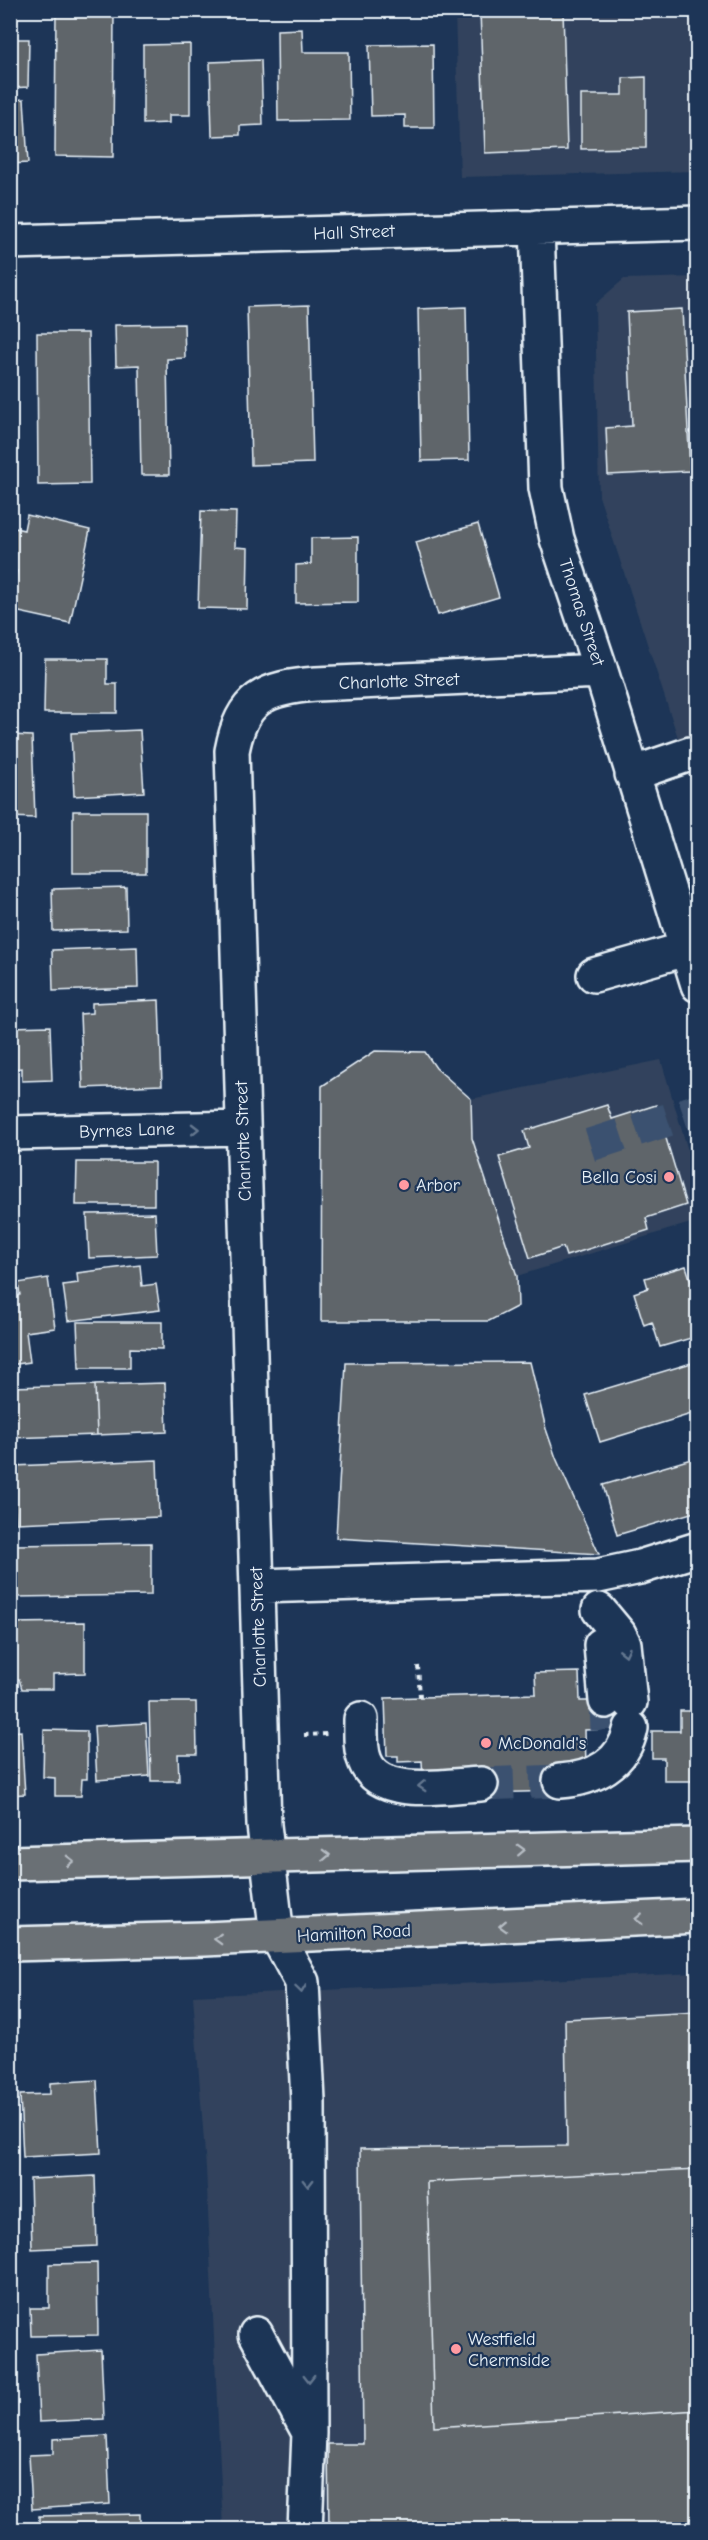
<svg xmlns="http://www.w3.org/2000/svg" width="708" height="2540" font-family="'Comic Neue',sans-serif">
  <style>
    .built { fill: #31435d }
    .building { fill: #5f656b; stroke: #e8f1f8; stroke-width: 1.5 }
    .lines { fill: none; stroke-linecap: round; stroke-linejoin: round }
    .minor-tunnel { stroke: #3b516f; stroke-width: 33; stroke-dasharray: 33 16; stroke-linecap: butt }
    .minor-casing { stroke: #e8f1f8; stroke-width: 38 }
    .major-casing { stroke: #e8f1f8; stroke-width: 38 }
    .path { stroke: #e8f1f8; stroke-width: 4; stroke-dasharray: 4.5 4.5; stroke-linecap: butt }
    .minor { stroke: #1d3557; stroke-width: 33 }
    .major { stroke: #6b6f75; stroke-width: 33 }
    .oneway { stroke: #64778f }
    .oneway2 { stroke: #b6bdc4 }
    .poi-dot { fill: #ff9aa2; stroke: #1d3557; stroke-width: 2 }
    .labels { text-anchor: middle; stroke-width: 4.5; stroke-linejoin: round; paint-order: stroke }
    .street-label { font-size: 18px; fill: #e8f1f8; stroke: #1d3557 }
    .poi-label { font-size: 18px; fill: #e8f1f8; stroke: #1d3557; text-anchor: start }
  </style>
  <rect width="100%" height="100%" fill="#1d3557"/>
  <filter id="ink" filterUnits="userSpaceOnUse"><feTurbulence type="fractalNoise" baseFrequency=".0167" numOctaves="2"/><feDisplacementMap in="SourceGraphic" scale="12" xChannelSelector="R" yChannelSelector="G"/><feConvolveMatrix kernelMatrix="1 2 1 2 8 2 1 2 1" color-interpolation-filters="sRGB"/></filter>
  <g filter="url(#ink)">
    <path class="built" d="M455 11H697V171L460 177Z
      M697 277V796L599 496 595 304 624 279Z
      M661 1060 697 1181V1221L517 1276 472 1138 471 1099Z
      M697 1973V2529H223L206 2168 193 1996Z"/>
    <path class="building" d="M10 10H16L15 39H29L28 87 10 88Z
      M56 10 114 11 113 157 55 156Z
      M480 10H563L567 150 485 153Z
      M302 29 303 52H349L350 120 278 121 277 30Z
      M190 44V115H169V123L143 124V45Z
      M433 44 434 128H405V115L371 116 369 45Z
      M261 60 263 125 240 126V135L212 136 210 62Z
      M646 77V148L581 149V95H623V78Z
      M24 99 28 163 10 164V100Z
      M309 305 313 463 251 465 247 307Z
      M466 307 469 460 421 461 418 309Z
      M682 309 690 471 608 475 606 428 632 426 627 312Z
      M184 324 185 358 167 359 169 475H141L139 365 116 366 115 325Z
      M37 333H88L90 484 38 485Z
      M201 511 236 512 235 547 248 548 247 609 198 608Z
      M27 515 90 530 70 623 10 610 17 571 10 570V527L24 530Z
      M478 524 499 597 438 615 416 542Z
      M358 537V602L296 603V565L311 564V538Z
      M45 659H107V684H117V713H44Z
      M140 730 144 792 74 796 71 733Z
      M10 735 32 736 35 818 10 817Z
      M73 811H146V873H73Z
      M126 887 127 929 53 931 52 889Z
      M137 947 138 988 53 991 52 950Z
      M159 1000 162 1085 83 1088 80 1014 92 1013V1003Z
      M50 1026 52 1080 22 1081V1068L10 1069V1027Z
      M375 1051 425 1052 436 1068 471 1099 472 1138 517 1276 518 1306 489 1321H321L322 1086Z
      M607 1105 612 1119 656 1105 686 1205 646 1218 649 1230 566 1256 563 1247 530 1258 499 1157 529 1148 524 1131Z
      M77 1162H154V1205H76Z
      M155 1213 157 1255 89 1258 87 1214Z
      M140 1265 142 1286 156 1284 160 1310 68 1321 63 1285 78 1283 77 1273Z
      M686 1266 698 1304V1336L660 1347 652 1322 644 1325 634 1293 648 1288 645 1278Z
      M48 1278 55 1328 26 1332 30 1362 10 1365V1297L20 1295 18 1283Z
      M77 1322H162V1349L130 1348V1368H79Z
      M698 1361V1412L600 1442 585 1395Z
      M530 1362 546 1429 556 1458 599 1554 336 1538 346 1363Z
      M165 1383 167 1432 97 1435 95 1385Z
      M95 1385 97 1435 10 1438V1387Z
      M698 1457V1511L617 1535 603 1485Z
      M157 1460 159 1517 16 1523 13 1466Z
      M151 1543V1595L15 1597V1545Z
      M85 1622V1673L53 1674V1689H22L19 1679H10V1623Z
      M579 1672 580 1701H620L631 1728 585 1730 586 1766 561 1791 481 1793 423 1779 422 1761 398 1762V1756H387L385 1698 536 1694 535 1673Z
      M149 1702H196L197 1754H178L179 1781H151Z
      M680 1711H698V1781H664V1758H652V1731H680Z
      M146 1723 149 1776 97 1780 94 1726Z
      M44 1730 87 1731V1779H82L81 1796H55V1778L43 1777Z
      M21 1731 25 1794 10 1795V1732Z
      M698 2012V2530H329L328 2444H363L360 2149 567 2146 565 2019Z
      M97 2080 101 2153 23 2157 20 2095 50 2094V2083Z
      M698 2169V2410L434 2427 427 2182Z
      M95 2176 97 2246 32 2249 30 2179Z
      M97 2263 98 2335 31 2336 30 2308H49V2264Z
      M101 2350 104 2419 39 2422 36 2354Z
      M107 2436 110 2504 32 2509 29 2455 53 2454V2439Z
      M140 2514V2530H39V2516Z"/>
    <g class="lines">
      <path class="minor-tunnel" d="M590 1145 698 1110
        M606 1701 607 1730
        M481 1784 560 1781"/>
      <defs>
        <path id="minor" d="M537 227 546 488 557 539 601 671 698 985
          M10 242 698 223
          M632 774 690 754H698
          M594 975 686 949
          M10 1133 243 1128
          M257 1586 598 1576 640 1567 698 1549
          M599 1610 619 1634 624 1644 630 1702
          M601 1645 606 1701
          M361 1719C361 1733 360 1749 365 1761 380 1800 448 1785 481 1784
          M560 1781C594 1779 624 1763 631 1728
          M256 2334 307 2429
          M305 2530 309 2433 308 2101 302 1982 277 1936 264 1825 232 751C242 698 264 688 316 684L601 671"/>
        <path id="major" d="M10 1863 698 1845
          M10 1944 205 1939 698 1916"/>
      </defs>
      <use href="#minor" class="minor-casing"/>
      <use href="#major" class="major-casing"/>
      <path class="path" d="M418 1666 420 1697
        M304 1735 328 1734"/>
      <use href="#minor" class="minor"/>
      <use href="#major" class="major"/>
    </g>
    <defs><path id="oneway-chevron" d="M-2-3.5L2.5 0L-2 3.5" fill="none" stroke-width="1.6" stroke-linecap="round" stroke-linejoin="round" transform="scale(1.5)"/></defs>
    <g class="oneway">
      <use href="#oneway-chevron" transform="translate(195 1129) rotate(-1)"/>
      <use href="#oneway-chevron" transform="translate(625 1652) rotate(77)"/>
      <use href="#oneway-chevron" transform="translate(422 1786) rotate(177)"/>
      <use href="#oneway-chevron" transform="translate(301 1989) rotate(82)"/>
      <use href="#oneway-chevron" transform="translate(308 2183) rotate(90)"/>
      <use href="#oneway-chevron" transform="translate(309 2378) rotate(90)"/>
    </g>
    <g class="oneway2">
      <use href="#oneway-chevron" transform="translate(521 1850) rotate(-2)"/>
      <use href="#oneway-chevron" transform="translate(326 1855) rotate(-2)"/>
      <use href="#oneway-chevron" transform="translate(70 1861) rotate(-1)"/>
      <use href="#oneway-chevron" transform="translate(639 1919) rotate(177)"/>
      <use href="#oneway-chevron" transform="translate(503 1926) rotate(178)"/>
      <use href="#oneway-chevron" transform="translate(218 1939) rotate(178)"/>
    </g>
  </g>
  <g class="poi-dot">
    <circle cx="669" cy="1177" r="6"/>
    <circle cx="404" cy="1185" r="6"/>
    <circle cx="486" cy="1743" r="6"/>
    <circle cx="456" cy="2349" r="6"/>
  </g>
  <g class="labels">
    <g class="street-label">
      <text transform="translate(354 232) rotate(-2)" y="6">Hall Street</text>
      <text transform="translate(582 612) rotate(72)" y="6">Thomas Street</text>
      <text transform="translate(399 681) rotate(-2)" y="6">Charlotte Street</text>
      <text transform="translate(127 1130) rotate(-2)" y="6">Byrnes Lane</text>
      <text transform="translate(243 1141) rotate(-92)" y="6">Charlotte Street</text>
      <text transform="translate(258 1627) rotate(-92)" y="6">Charlotte Street</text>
      <text transform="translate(354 1933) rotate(-3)" y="6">Hamilton Road</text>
    </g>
    <g class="poi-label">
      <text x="657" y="1183" text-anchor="end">Bella Cosi</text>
      <text x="416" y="1191">Arbor</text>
      <text x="498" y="1749">McDonald's</text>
      <text x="468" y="2345">Westfield<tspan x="468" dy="21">Chermside</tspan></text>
    </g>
  </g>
  <rect width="708" height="2540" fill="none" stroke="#1d3557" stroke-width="36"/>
  <rect x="18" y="18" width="672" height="2504" fill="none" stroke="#e8f1f8" stroke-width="2" filter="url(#ink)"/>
</svg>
